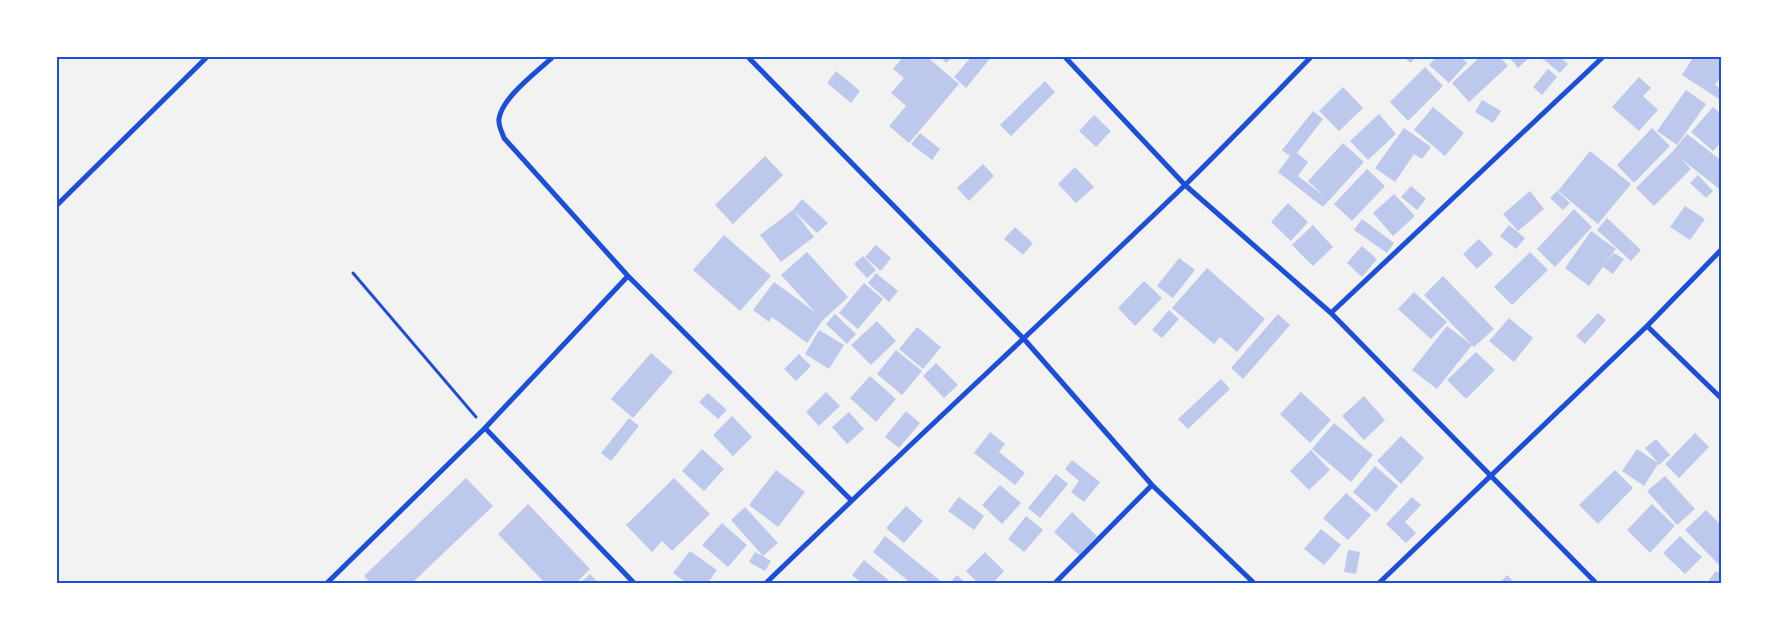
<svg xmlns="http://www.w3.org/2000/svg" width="1778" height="640" font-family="Rubik,sans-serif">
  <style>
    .building { fill: #bdc9ec }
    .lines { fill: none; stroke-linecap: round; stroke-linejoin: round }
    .path { stroke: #1d4ed8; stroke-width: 3 }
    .minor { stroke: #1d4ed8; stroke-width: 5 }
    .neatline { fill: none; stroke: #1d4ed8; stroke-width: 2 }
  </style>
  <rect width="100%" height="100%" fill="#f2f2f2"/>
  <path class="building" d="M904 56H926L959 84 909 143 889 126 906 106 891 93 904 78 893 69Z
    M940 56H953L946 63Z
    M972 56H992L966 88 954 77Z
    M1402 56H1416L1411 63Z
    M1437 56H1460L1467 63 1449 83 1429 65Z
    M1481 56H1499L1508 66 1469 102 1452 83Z
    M1508 56H1531L1518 68Z
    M1545 56H1559L1568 64 1560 73 1543 59Z
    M1694 56H1722V75L1715 85 1722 90V95L1719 99 1682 75Z
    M1425 67 1443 86 1408 121 1390 102Z
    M1548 69 1557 77 1542 95 1533 87Z
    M836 71 860 91 851 103 827 83Z
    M1639 77 1651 88 1643 96 1658 110 1639 131 1612 107Z
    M1045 81 1055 92 1011 136 1000 125Z
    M1343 87 1363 108 1339 131 1319 111Z
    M1686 90 1706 104 1677 145 1657 131Z
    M1482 100 1501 111 1493 123 1475 112Z
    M1433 107 1464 133 1445 156 1414 130Z
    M1713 107 1722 115V141L1713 151 1691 132Z
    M1313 111 1323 119 1297 153 1308 162 1298 176 1324 196 1308 181 1343 143 1364 162 1323 207 1278 172 1290 156 1282 150Z
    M1379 114 1396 134 1368 160 1350 141Z
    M1094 115 1111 131 1096 147 1079 131Z
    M1404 128 1431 147 1422 159 1414 154 1395 182 1375 168Z
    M1652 128 1670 146 1634 183 1617 165Z
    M920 133 940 149 932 160 911 144Z
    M1687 134 1722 161V191L1680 158 1691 169 1654 206 1636 188 1673 151Z
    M1590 151 1631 184 1598 224 1558 191Z
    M765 156 783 175 733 224 715 205Z
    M983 164 994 176 969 201 957 188Z
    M1075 167 1094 187 1076 203 1058 184Z
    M1367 169 1385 186 1352 221 1334 204Z
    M1698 175 1713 191 1706 198 1690 183Z
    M1411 186 1426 199 1417 210 1401 197Z
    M1530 191 1544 209 1518 231 1503 214Z
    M1557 191 1570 203 1563 210 1550 198Z
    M1394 194 1415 216 1393 236 1373 213Z
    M802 199 828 223 817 233 794 211 814 237 781 262 760 235 793 210Z
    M1288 203 1308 222 1291 241 1271 222Z
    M1685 206 1705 219 1690 240 1670 227Z
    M1574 209 1592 227 1555 267 1537 249Z
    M1607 218 1641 250 1631 261 1597 230Z
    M1362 219 1394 243 1387 253 1354 230Z
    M1313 225 1333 247 1313 266 1292 245Z
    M1509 225 1525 238 1516 249 1500 236Z
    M1015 227 1033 243 1023 255 1004 239Z
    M1591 231 1616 249 1589 286 1565 268Z
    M724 235 771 276 740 311 693 270Z
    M1479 239 1493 254 1477 269 1463 254Z
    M876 245 891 258 881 271 865 257Z
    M1362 246 1377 259 1362 277 1347 263Z
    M807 252 848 297 823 320 807 343 772 317 769 322 753 310 774 282 815 312 781 275Z
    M1530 252 1548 270 1512 305 1494 287Z
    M1614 253 1624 259 1613 274 1603 267Z
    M863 256 876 270 867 278 854 264Z
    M1179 258 1195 270 1173 298 1157 286Z
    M1207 268 1265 319 1237 352 1220 337 1214 344 1172 308Z
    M876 273 898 291 889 302 868 283Z
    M1443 276 1494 329 1474 347 1424 295Z
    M1144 281 1162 298 1135 326 1118 308Z
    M864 283 883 299 858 329 839 313Z
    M1414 292 1447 322 1431 339 1398 309Z
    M1169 310 1179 319 1162 338 1152 330Z
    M1598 313 1606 320 1585 344 1576 336Z
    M835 314 856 334 847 344 826 324Z
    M1278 314 1290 325 1243 379 1231 368Z
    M1509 318 1533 338 1514 362 1489 341Z
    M877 321 896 341 871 365 851 345Z
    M1447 326 1472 345 1437 389 1412 370Z
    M917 327 941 347 923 369 899 349Z
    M819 330 844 345 829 369 805 354Z
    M896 350 922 371 902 395 877 374Z
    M1476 352 1495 370 1466 399 1447 380Z
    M651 353 673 372 633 418 611 399Z
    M799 354 811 366 796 381 784 369Z
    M936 363 958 385 944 398 923 376Z
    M870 376 896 399 876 422 850 398Z
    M1221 379 1230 389 1188 429 1178 419Z
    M826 392 840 406 819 426 806 412Z
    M1301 392 1331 420 1310 443 1280 414Z
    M708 393 727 410 718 419 699 402Z
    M1364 396 1385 420 1364 440 1342 416Z
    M906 411 920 423 899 448 885 437Z
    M849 412 864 429 847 444 832 427Z
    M732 416 752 437 733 456 713 435Z
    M629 418 639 426 611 461 601 453Z
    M1334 423 1373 455 1351 482 1312 449Z
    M990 432 1005 444 999 452 1025 473 1015 485 974 453Z
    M1695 433 1709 447 1679 478 1665 464Z
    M1401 436 1424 458 1401 484 1377 461Z
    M1656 439 1670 455 1659 465 1658 464 1644 486 1622 471 1637 449 1658 463 1645 448Z
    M702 449 724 469 704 491 682 471Z
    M1311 450 1330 470 1309 490 1290 471Z
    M1072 460 1100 482 1084 502 1071 492 1079 481 1065 469Z
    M1375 466 1398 486 1376 512 1353 492Z
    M776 470 805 492 778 527 749 505Z
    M1615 470 1633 488 1598 524 1579 505Z
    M1056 474 1068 484 1040 518 1028 508Z
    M1665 476 1695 509 1677 525 1647 491Z
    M466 478 493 506 411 584H371L364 576Z
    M674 478 710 514 672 551 662 541 652 552 626 525Z
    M1000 485 1021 503 1002 524 982 505Z
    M1346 493 1371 515 1348 540 1323 518Z
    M959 497 984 516 974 530 948 511Z
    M1412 497 1421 505 1405 522 1416 533 1406 543 1386 524Z
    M528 504 590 569 575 584H546L498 534Z
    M1652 504 1675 526 1650 553 1627 530Z
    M906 506 923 521 904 543 886 528Z
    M745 507 778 543 763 556 771 561 765 571 749 562 755 552 763 556 731 520Z
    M1706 510 1722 526V564L1720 566 1685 530Z
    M1072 512 1097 536 1079 555 1054 532Z
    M1026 516 1043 530 1024 552 1008 539Z
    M722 523 747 545 728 567 702 545Z
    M1321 529 1341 545 1324 565 1304 549Z
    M885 536 943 583 942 584H912L873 552Z
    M1680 536 1702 557 1685 574 1663 553Z
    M1348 550 1360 552 1356 574 1344 572Z
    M690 551 717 570 707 584H688L673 573Z
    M985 552 1004 571 992 584H979L966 571Z
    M864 560 893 584H863L852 575Z
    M1716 571 1722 575V584H1706Z
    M590 574 600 584H579Z
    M957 575 966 584H948Z
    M1507 575 1516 584H1499Z"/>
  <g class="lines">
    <path class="path" d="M353 273 476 417"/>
    <path class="minor" d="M554 56C538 71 502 97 499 119 498 125 502 132 504 138L628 276 851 500
      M747 56 1024 339 1152 485 1255 584
      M1064 56 1185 185 1331 313 1597 584
      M56 206 208 56
      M1331 313 1604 56
      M1647 326 1722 399
      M485 428 635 584
      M326 584 485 428 628 276
      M765 584C903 450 1045 320 1183 187 1227 144 1269 100 1312 56
      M1054 584 1152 485
      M1378 584 1647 326 1722 249"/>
  </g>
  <rect width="1778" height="640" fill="none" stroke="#ffffff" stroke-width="115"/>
  <rect x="58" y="58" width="1662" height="524" class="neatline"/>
</svg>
